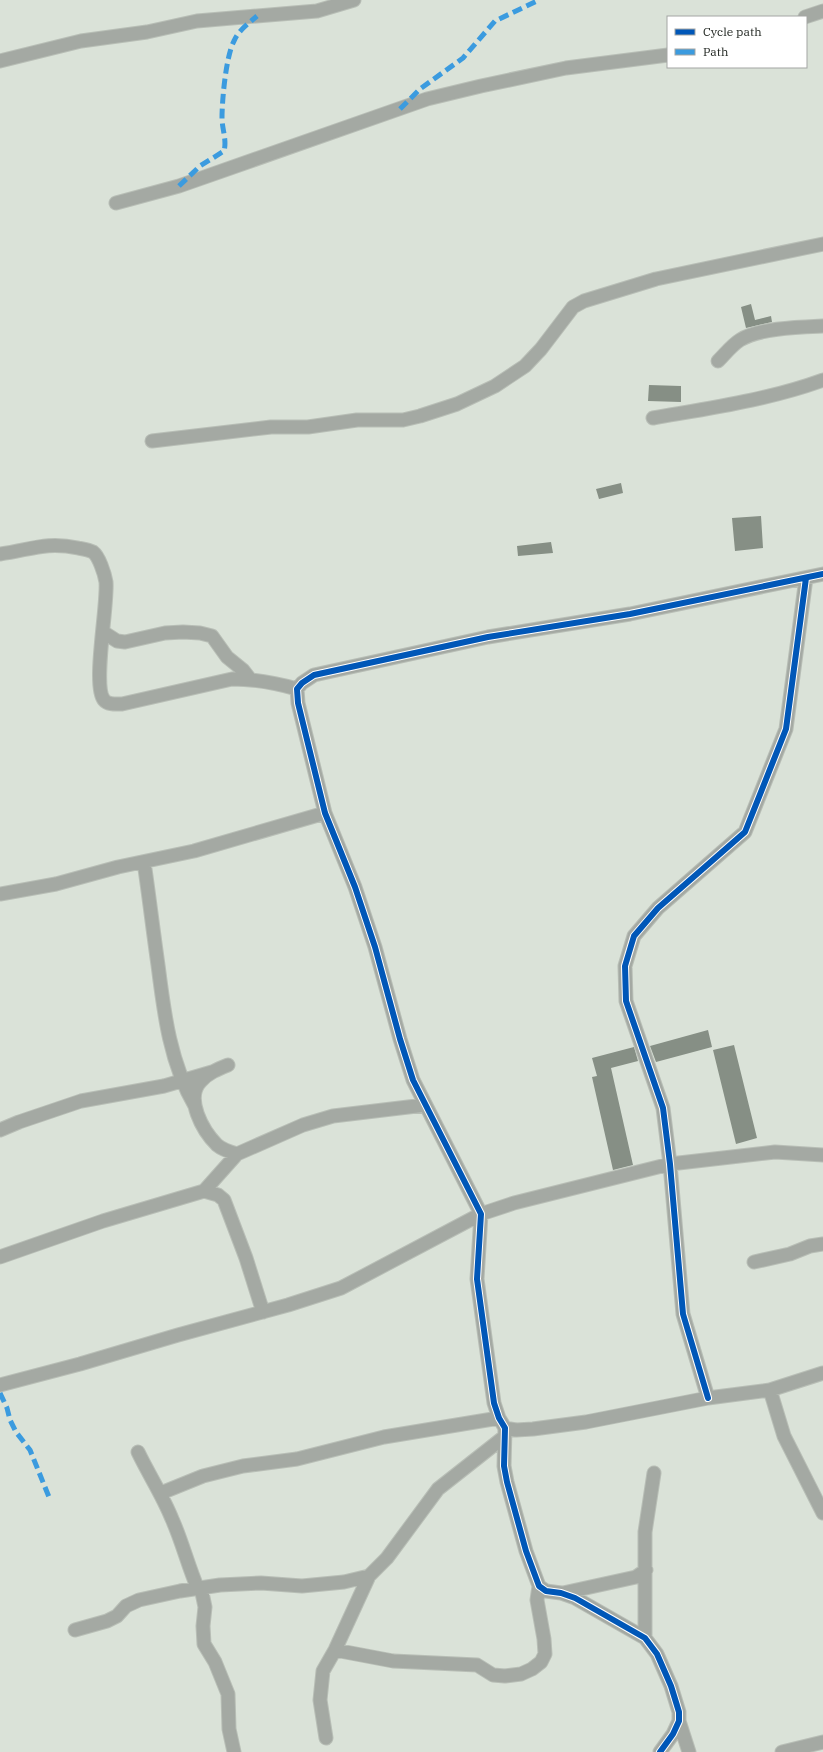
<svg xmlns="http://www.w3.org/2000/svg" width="823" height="1752" font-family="'IBM Plex Serif',serif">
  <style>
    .building { fill: #868f85 }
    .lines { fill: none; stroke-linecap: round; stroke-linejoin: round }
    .minor-casing { stroke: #b8beb6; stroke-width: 15 }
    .minor { stroke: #a4a9a3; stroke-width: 13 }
    .quiet { stroke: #3b9bdf; stroke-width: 5; stroke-dasharray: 10 5; stroke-linecap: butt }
    .cycleway-casing { stroke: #fff; stroke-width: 8 }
    .cycleway { stroke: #0057b8; stroke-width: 6 }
  </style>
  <rect width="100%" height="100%" fill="#dae2d8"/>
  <path class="building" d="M751 304 755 320 771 316 772 322 746 328 741 307Z
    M649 385 681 386V402L648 401Z
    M621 483 623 493 599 499 596 489Z
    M761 516 763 548 735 551 732 518Z
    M551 542 553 553 518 556 517 546Z
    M708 1030 712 1047 656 1062 650 1046Z
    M734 1045 757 1138 736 1144 713 1050Z
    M634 1047 638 1061 611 1068 633 1165 613 1170 592 1077 597 1076 592 1058Z"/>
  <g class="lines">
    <defs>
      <path id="minor" d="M805 17 823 11
        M0 61 81 41 147 32 197 21 317 11 354 0
        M116 203 179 186 427 99 481 86 566 68 668 55
        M718 361C725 354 732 345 740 340 759 328 801 327 823 326
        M653 418C710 408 768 400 823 380
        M152 441 271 427H308L357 420H403L420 416 457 404 495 386 525 366 541 349 573 307 584 301 656 279 823 244
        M0 554C30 550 46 541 78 548 83 549 89 550 93 552 97 555 99 560 101 565 103 570 105 576 106 582 108 606 92 686 104 700 108 705 116 704 122 704L232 679C254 679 276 683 297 689
        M103 632 117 641 125 642 165 633 183 632 200 633 212 636 227 657 243 670 250 679
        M144 862C149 896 153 930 158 965 164 1013 170 1063 195 1106
        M0 894 56 884 118 867 194 851 325 813
        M228 1065C218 1069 208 1073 201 1081 184 1098 203 1131 217 1145 223 1150 230 1152 237 1154
        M0 1130 19 1122 81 1101 164 1086 212 1072
        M204 1191 218 1195 224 1200 246 1258 263 1312
        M0 1257 103 1221 204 1191 237 1154 303 1125 333 1116 425 1105
        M754 1262 790 1254 810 1246 823 1244
        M0 1385 80 1364 178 1335 288 1305 341 1288 481 1214 514 1203 670 1164 775 1152 823 1155
        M770 1390 784 1436 823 1513
        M708 1398 683 1314 670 1164 663 1108 626 1001 625 966 634 936 658 908 745 832 786 729 806 578
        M505 1428 516 1430 533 1429 586 1422 708 1398 770 1390 823 1373
        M138 1452C149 1475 163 1496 172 1519 182 1541 188 1566 198 1589
        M161 1493 203 1476 243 1466 297 1459 384 1437 499 1418
        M201 1588 205 1607 203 1626 204 1644 215 1662 228 1694 229 1729 234 1752
        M563 1593 636 1577 646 1570
        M75 1630 107 1621 117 1616 126 1606 139 1600 180 1591 220 1585 261 1583 302 1586 344 1582 369 1576 387 1558 438 1489 504 1437
        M645 1638V1532L654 1473
        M335 1650 393 1661 477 1665 493 1675 505 1676 521 1674 532 1669 541 1662 545 1654 544 1639 537 1600 539 1586
        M679 1721 689 1752
        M326 1738 320 1700 323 1671 335 1650 369 1576
        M660 1752 673 1734 679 1721V1712L671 1686 657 1654 645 1638 575 1598 561 1593 546 1591 539 1586 526 1551 507 1482 504 1466 505 1428 499 1418 494 1403 477 1279 481 1214 413 1080 400 1039 375 947 355 887 325 813 298 703 297 689 302 683 314 675 488 637 630 614 823 574
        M782 1752 823 1742"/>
    </defs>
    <use href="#minor" class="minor-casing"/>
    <use href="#minor" class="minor"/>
    <path class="quiet" d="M400 109 420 89 463 58 495 21 539 0
      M179 186 200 166 224 151C227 140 222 129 222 118 222 100 226 56 234 41 238 31 249 23 257 16
      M0 1393 7 1408 10 1420 16 1432 30 1450 49 1497"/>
    <defs>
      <path id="cycleway" d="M708 1398 683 1314 670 1164 663 1108 626 1001 625 966 634 936 658 908 745 832 786 729 806 578
        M660 1752 673 1734 679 1721V1712L671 1686 657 1654 645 1638 575 1598 561 1593 546 1591 539 1586 526 1551 507 1482 504 1466 505 1428 499 1418 494 1403 477 1279 481 1214 413 1080 400 1039 375 947 355 887 325 813 298 703 297 689 302 683 314 675 488 637 630 614 823 574"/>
    </defs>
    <use href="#cycleway" class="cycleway-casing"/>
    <use href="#cycleway" class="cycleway"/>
  </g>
  <rect x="667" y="16" width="140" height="52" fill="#ffffff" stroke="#a3a5a3"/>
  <rect x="675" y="29" width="20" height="6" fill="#0057b8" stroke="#a3a5a3"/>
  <text x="703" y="36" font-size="12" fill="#191e19">Cycle path</text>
  <rect x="675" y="49" width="20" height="6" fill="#3b9bdf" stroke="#a3a5a3"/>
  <text x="703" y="56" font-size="12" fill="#191e19">Path</text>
</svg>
